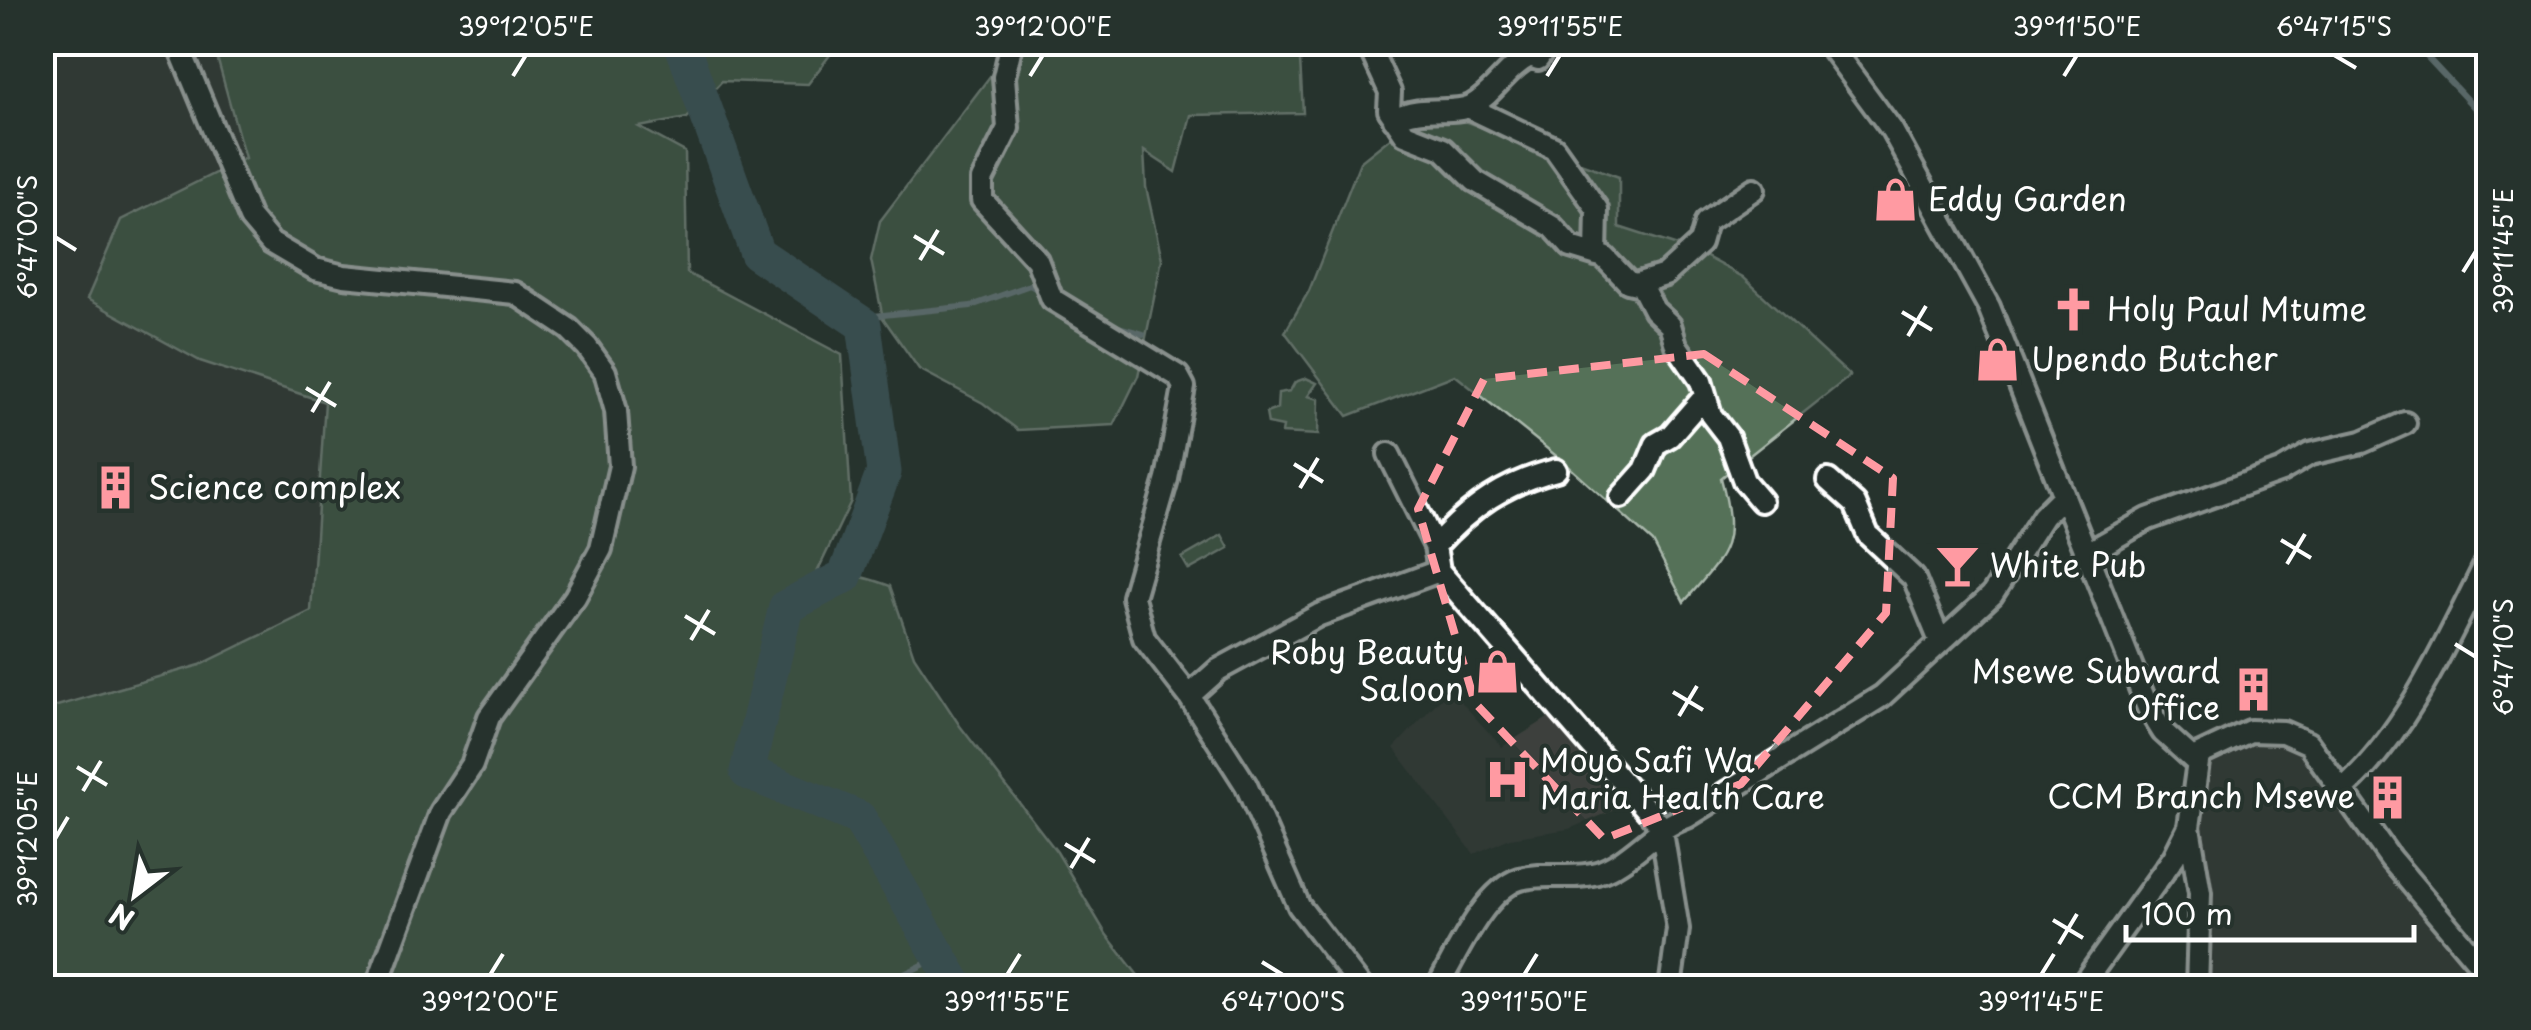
<svg xmlns="http://www.w3.org/2000/svg" width="2531" height="1030" font-family="'Playpen Sans',sans-serif">
  <style>
    .built { fill: #3c413c }
    .green { fill: #547158; stroke: #aab8ac; stroke-width: 2.5 }
    .lines { fill: none; stroke-linecap: round; stroke-linejoin: round }
    .stream { stroke: #96a7ad; stroke-width: 6 }
    .river { stroke: #506d76; stroke-width: 35 }
    .minor-casing { stroke: #fff; stroke-width: 28 }
    .minor { stroke: #26332d; stroke-width: 20 }
    .marked { fill: none; stroke: #ff9aa2; stroke-width: 8; stroke-dasharray: 20 12; stroke-linejoin: round }
    .ticks { fill: none; stroke: #fff; stroke-width: 4 }
    .labels { text-anchor: middle; stroke-width: 8; stroke-linejoin: round; paint-order: stroke }
    .poi-label { font-size: 32px; fill: #fff; stroke: #26332d; text-anchor: start }
    .neatline { fill: none; stroke: #fff; stroke-width: 4 }
    .ticks-label { font-size: 25px; text-anchor: middle; fill: #fff }
  </style>
  <rect width="100%" height="100%" fill="#26332d"/>
  <filter id="ink" filterUnits="userSpaceOnUse"><feTurbulence type="fractalNoise" baseFrequency=".01" numOctaves="2"/><feDisplacementMap in="SourceGraphic" scale="20" xChannelSelector="R" yChannelSelector="G"/><feConvolveMatrix kernelMatrix="1 2 1 2 8 2 1 2 1" color-interpolation-filters="sRGB"/></filter>
  <g filter="url(#ink)">
    <path class="built" d="M43 43H213L246 158 121 220 200 361 325 402 311 611 200 665 43 710Z
      M1454 694 1502 747 1554 714 1617 809 1569 829 1510 838 1474 854 1394 748 1440 699Z
      M2242 718 2284 730 2488 987H2204L2183 746Z"/>
    <path class="green" d="M213 43H839L808 84 722 81 687 118 639 127 685 152 687 273 842 355 851 501 811 585C844 572 856 573 890 586L914 656 960 726 1057 852 1106 934 1147 987 43 988V710L200 665 311 611 325 402 200 361 87 299 121 220 245 158Z
      M1004 43H1299L1303 113 1191 115 1176 172 1144 151 1146 187 1162 259 1138 376 1114 425 1018 430 983 403 919 369 883 318 871 260 880 221 997 67Z
      M1428 108 1619 177V227L1696 252 1743 277 1850 376 1721 478C1739 545 1727 553 1684 602L1653 542 1565 463 1455 375 1348 416 1285 332 1309 291 1360 162Z
      M1306 378 1317 383 1308 396 1319 399 1318 435 1282 433 1283 427 1268 424 1266 413 1277 409 1278 393 1290 391 1295 382Z
      M1222 535 1229 548 1189 570 1182 558Z"/>
    <g class="lines">
      <path class="stream" d="M2413 42 2483 117 2488 144
        M854 318 971 306 1030 285 1041 292
        M1111 325 1143 334
        M876 988 939 957"/>
      <path class="river" d="M681 42 757 253 864 325 884 472 845 576 786 607 747 772 859 818 958 988"/>
      <defs>
        <path id="minor" d="M177 42 250 218 271 243 315 269 344 276 515 293 569 329 587 347 605 372 616 411 620 466 601 549 575 597 489 717 472 765 441 812 376 988
          M1012 42 1004 77 1008 128 982 180V200L1037 260 1052 299 1178 376 1184 387 1167 479 1133 597 1144 638 1189 696
          M1367 42 1390 92 1389 110 1405 134 1443 149 1475 181 1553 227 1571 247 1604 257 1628 282 1641 285 1654 310 1670 325 1676 345 1701 381 1711 415 1728 437 1744 481 1761 501
          M1827 42 1892 130 1989 307 2148 708 2163 732 2195 761
          M1468 107 1554 148 1597 209 1596 255
          M1394 119C1422 104 1452 115 1471 106 1495 93 1507 67 1530 56L1538 59 1549 42
          M1639 283 1665 275 1700 243 1706 222 1754 189
          M1389 454 1435 546 1439 571 1661 826 1678 929 1670 988
          M1828 480 1855 504 1868 535 1914 578 1939 639
          M1621 497 1645 470 1656 444 1670 436 1704 397
          M1435 546C1471 506 1505 483 1556 470
          M2084 555 2148 519 2281 471 2310 454 2362 442 2405 423
          M2344 788C2408 732 2450 634 2488 559
          M2189 827 2200 893 2197 988
          M1362 988 1299 906 1246 785 1189 696 1218 670 1319 615 1439 571
          M1437 988C1455 957 1484 890 1520 879 1544 872 1572 880 1597 873 1632 862 1652 829 1687 817L1882 696 1992 595 2043 516 2061 498
          M2080 988 2174 857 2189 827 2199 755 2250 731 2283 732 2308 743 2390 858 2488 974"/>
      </defs>
      <use href="#minor" class="minor-casing"/>
      <use href="#minor" class="minor"/>
    </g>
  </g>
  <path d="M0 0H2531V1030H0ZM1704 354 1893 478 1886 613 1741 784 1604 839 1475 703 1418 509 1484 379Z" fill="#26332d" fill-opacity=".55" fill-rule="evenodd"/>
  <path class="marked" d="M1704 354 1893 478 1886 613 1741 784 1604 839 1475 703 1418 509 1484 379Z"/>
  <path class="ticks" d="M2334 55 2356 68M513 76 526 55M1030 76 1043 55M1547 76 1560 55M2064 76 2077 55M914 236 944 254M55 237 76 250M920 260 938 230M2463 272 2476 251M1902 312 1932 330M1908 336 1926 306M306 388 336 406M312 412 330 382M1294 464 1323 482M1300 488 1318 458M2281 540 2311 558M2287 564 2305 534M685 616 715 634M691 640 709 610M2455 644 2476 657M1673 692 1703 710M1679 716 1697 686M77 767 107 785M83 791 101 761M55 839 68 817M1065 844 1095 862M1071 868 1089 838M2053 920 2083 938M2059 944 2077 914M1262 962 1283 975M490 975 503 954M1007 975 1020 954M1524 975 1537 954M2041 975 2054 954"/>
  <defs>
    <symbol id="shop-bare" viewBox="-9 -9 18 18"><path d="M-5-2.5h2.3a2.7 3.5 0 0 1 5.4 0H5L5.5 6h-11ZM-1.5-2.5h3a1.5 2.3 0 0 0-3 0Z" fill="#ff9aa2" stroke="#26332d" stroke-width="2.5" paint-order="stroke"/></symbol>
    <symbol id="church-bare" viewBox="-9 -9 18 18"><path d="M-1.2-6h2.4v3.5h3.3v2.4h-3.3V6h-2.4V-.1h-3.3v-2.4h3.3Z" fill="#ff9aa2" stroke="#26332d" stroke-width="2.5" paint-order="stroke"/></symbol>
    <symbol id="building-bare" viewBox="-9 -9 18 18"><path d="M-4-6H4V6H1V3H-1V6H-4ZM-2.5-4.3h1.7v1.8h-1.7ZM.8-4.3h1.7v1.8H.8ZM-2.5-1h1.7V.8h-1.7ZM.8-1h1.7V.8H.8Z" fill="#ff9aa2" stroke="#26332d" stroke-width="2.5" paint-order="stroke"/></symbol>
    <symbol id="bar-bare" viewBox="-9 -9 18 18"><path d="M-6-5H6L.8 .8V4.5H3.5V6h-7V4.5H-.8V.8Z" fill="#ff9aa2" stroke="#26332d" stroke-width="2.5" paint-order="stroke"/></symbol>
    <symbol id="hospital-bare" viewBox="-9 -9 18 18"><path d="M-5-5h3v3.5h4V-5h3V5h-3V1.5h-4V5h-3Z" fill="#ff9aa2" stroke="#26332d" stroke-width="2.5" paint-order="stroke"/></symbol>
  </defs>
  <g fill-rule="evenodd">
    <use href="#shop-bare" x="1864" y="168" width="63" height="63"/>
    <use href="#church-bare" x="2042" y="278" width="63" height="63"/>
    <use href="#shop-bare" x="1966" y="328" width="63" height="63"/>
    <use href="#building-bare" x="84" y="456" width="63" height="63"/>
    <use href="#bar-bare" x="1926" y="534" width="63" height="63"/>
    <use href="#shop-bare" x="1466" y="640" width="63" height="63"/>
    <use href="#building-bare" x="2222" y="658" width="63" height="63"/>
    <use href="#hospital-bare" x="1476" y="748" width="63" height="63"/>
    <use href="#building-bare" x="2356" y="766" width="63" height="63"/>
  </g>
  <g class="labels">
    <g class="poi-label">
      <text x="1928" y="211">Eddy Garden</text>
      <text x="2107" y="321">Holy Paul Mtume</text>
      <text x="2031" y="371">Upendo Butcher</text>
      <text x="148" y="499">Science complex</text>
      <text x="1990" y="577">White Pub</text>
      <text x="1464" y="664" text-anchor="end">Roby Beauty<tspan x="1464" dy="37">Saloon</tspan></text>
      <text x="2220" y="683" text-anchor="end">Msewe Subward<tspan x="2220" dy="37">Office</tspan></text>
      <text x="1540" y="772">Moyo Safi Wa<tspan x="1540" dy="37">Maria Health Care</tspan></text>
      <text x="2355" y="808" text-anchor="end">CCM Branch Msewe</text>
    </g>
  </g>
  <rect width="2531" height="1030" fill="none" stroke="#26332d" stroke-width="110"/>
  <g transform="translate(135 895) rotate(211)" stroke="#26332d" stroke-width="8" paint-order="stroke">
  <path d="M0-8L18 38L0 25L-18 38Z" fill="#ffffff"/>
  <text y="-15" font-size="28" font-weight="bold" text-anchor="middle" fill="#ffffff">N</text>
  </g>
  <path d="M2126 925v15h288v-15" fill="none" stroke="#ffffff" stroke-width="5"/>
  <text x="2141" y="925" font-size="30" fill="#ffffff" stroke="#26332d" stroke-width="8" paint-order="stroke">100 m</text>
  <rect x="55" y="55" width="2421" height="920" class="neatline"/>
  <g class="ticks-label">
    <text x="526" y="36">39°12'05"E</text>
    <text x="1043" y="36">39°12'00"E</text>
    <text x="1560" y="36">39°11'55"E</text>
    <text x="2077" y="36">39°11'50"E</text>
    <text x="2334" y="36">6°47'15"S</text>
    <text transform="translate(28 237) rotate(-90)" y="9">6°47'00"S</text>
    <text transform="translate(2504 251) rotate(-90)" y="9">39°11'45"E</text>
    <text transform="translate(2504 657) rotate(-90)" y="9">6°47'10"S</text>
    <text transform="translate(28 839) rotate(-90)" y="9">39°12'05"E</text>
    <text x="490" y="1011">39°12'00"E</text>
    <text x="1007" y="1011">39°11'55"E</text>
    <text x="1283" y="1011">6°47'00"S</text>
    <text x="1524" y="1011">39°11'50"E</text>
    <text x="2041" y="1011">39°11'45"E</text>
  </g>
</svg>
